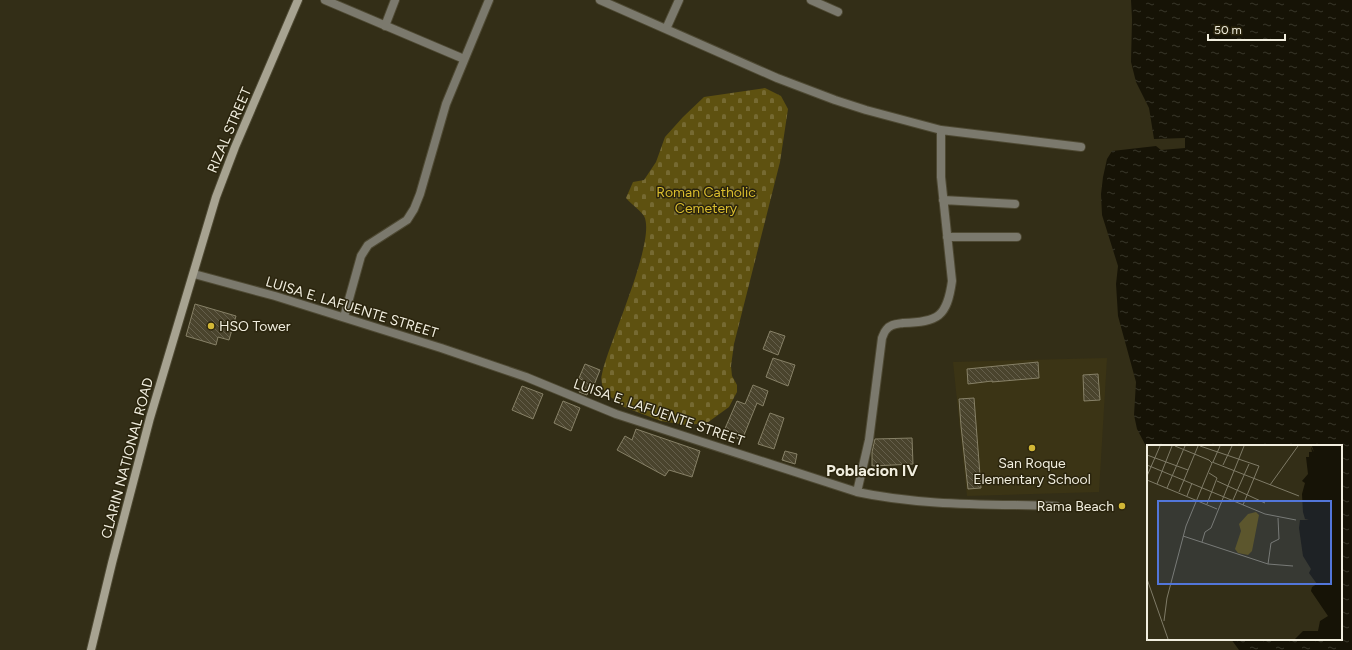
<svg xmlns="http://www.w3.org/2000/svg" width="1352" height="650" font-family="Figtree,sans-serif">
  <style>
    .built { fill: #3b3415 }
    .cemetery { fill: url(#cemetery-stones) }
    .water { fill: url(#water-ripples) }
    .building { fill: url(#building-back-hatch); stroke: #878167 }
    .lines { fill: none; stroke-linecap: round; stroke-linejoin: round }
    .street-casing { stroke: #4e4933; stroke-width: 10 }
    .secondary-casing { stroke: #4e4933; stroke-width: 10 }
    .street { stroke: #7b796d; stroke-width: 8 }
    .secondary { stroke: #a7a391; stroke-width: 8 }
    .poi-dot { fill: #d2b736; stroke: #2a240d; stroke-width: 1.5 }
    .labels { text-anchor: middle; stroke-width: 3; stroke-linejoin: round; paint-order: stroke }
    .street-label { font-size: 14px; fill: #f1eedf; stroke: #2a240d }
    .park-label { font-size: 14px; fill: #dabd2e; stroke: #2a240d }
    .poi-label { font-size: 14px; fill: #f1eedf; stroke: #2a240d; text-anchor: start }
    .quarter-label { font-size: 16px; font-weight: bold; fill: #f1eedf; stroke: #2a240d }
    .inset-road { fill: none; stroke: #7f7b67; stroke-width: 1 }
    .view { fill: #5276da; fill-opacity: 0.15; stroke: #5276da; stroke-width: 2 }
    .inset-edge { fill: none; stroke: #f1eedf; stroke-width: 2 }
  </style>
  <defs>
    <pattern id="cemetery-stones" width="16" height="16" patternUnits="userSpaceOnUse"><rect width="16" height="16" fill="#5e5110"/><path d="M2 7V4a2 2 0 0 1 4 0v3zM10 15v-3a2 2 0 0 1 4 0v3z" fill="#766a32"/></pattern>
    <pattern id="water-ripples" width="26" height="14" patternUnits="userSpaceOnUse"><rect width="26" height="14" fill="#161306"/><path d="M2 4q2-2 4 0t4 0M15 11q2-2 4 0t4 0" fill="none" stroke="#38362a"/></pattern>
    <pattern id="building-back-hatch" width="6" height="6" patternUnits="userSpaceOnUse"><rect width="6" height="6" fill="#4a442d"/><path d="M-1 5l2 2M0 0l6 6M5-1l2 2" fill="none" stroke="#655f4b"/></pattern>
  </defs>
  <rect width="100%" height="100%" fill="#332e17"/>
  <path class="built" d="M1107 358 1099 492 967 496 953 362Z"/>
  <path class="cemetery" d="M765 88 781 96 788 109 780 162 734 344 731 366 732 376 737 385V392L729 407 707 423 686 425 661 421 624 407 604 392C603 387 600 380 602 374 608 344 657 240 644 216 640 210 631 204 626 198L633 182 644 180 656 162 665 137 683 117 704 97Z"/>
  <path class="water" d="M1131 0H1352V650H1239L1231 639H1341V446H1148V450L1137 429 1134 415 1136 382 1118 316 1116 284 1118 266 1102 215 1101 194 1103 177 1107 159 1112 151 1156 146 1161 150 1185 148V138L1154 139 1149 108 1136 82 1131 62 1132 19Z"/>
  <path class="building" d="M195 304 236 316 229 340 218 337 216 345 186 336Z
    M770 331 785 336 778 355 763 349Z
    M773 358 795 365 788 386 766 377Z
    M1038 362 1039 378 992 382V381L968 384 967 369Z
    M585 364 600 370 594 385 591 384 587 395 579 392 584 381 579 378Z
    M1098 374 1100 400 1084 401 1083 375Z
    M753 385 768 391 763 406 757 403 742 440 723 433 737 401 745 404Z
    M522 386 543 394 533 419 512 410Z
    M974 398 981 488 968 489 961 426 959 399Z
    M563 401 580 408 571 431 554 423Z
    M770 413 784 418 774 449 758 444Z
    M636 429 700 451 692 477 669 470 665 476 617 450 625 436 632 440Z
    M912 438 913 464 872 466V452L875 439Z
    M785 451 797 454 795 464 782 460Z"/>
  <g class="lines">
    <defs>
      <path id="street" d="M325 0 464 59
        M600 0 777 78 835 100 866 110 941 130 1081 147
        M811 0 838 12
        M385 26 395 0
        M666 29 679 0
        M943 200 1015 204
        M947 237H1017
        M194 274 275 296 441 348 526 377 616 414 857 492C922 506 990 504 1056 506
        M344 317 361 256 368 245 407 220 414 209 420 194 446 104 489 0
        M857 492 869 440 882 338C883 336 884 332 886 330 890 324 897 324 903 323 938 322 947 317 952 281L941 177V130"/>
      <path id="secondary" d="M91 650 112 563 150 418 216 197 235 147 298 0"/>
    </defs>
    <use href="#street" class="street-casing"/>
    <use href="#secondary" class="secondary-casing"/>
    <use href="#street" class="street"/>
    <use href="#secondary" class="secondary"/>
  </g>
  <g class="poi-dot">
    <circle cx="211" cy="326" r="4"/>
    <circle cx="1032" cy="448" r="4"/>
    <circle cx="1122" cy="506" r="4"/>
  </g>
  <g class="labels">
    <g class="street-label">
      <text transform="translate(229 130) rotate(-67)" y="5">RIZAL STREET</text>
      <text transform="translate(352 307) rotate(17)" y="5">LUISA E. LAFUENTE STREET</text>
      <text transform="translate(659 412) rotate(19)" y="5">LUISA E. LAFUENTE STREET</text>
      <text transform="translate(127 458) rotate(-75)" y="5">CLARIN NATIONAL ROAD</text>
    </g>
    <g class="park-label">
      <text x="706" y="197">Roman Catholic<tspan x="706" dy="16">Cemetery</tspan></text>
    </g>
    <g class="poi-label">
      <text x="219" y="331">HSO Tower</text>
      <text x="1032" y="468" text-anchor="middle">San Roque<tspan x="1032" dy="16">Elementary School</tspan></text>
      <text x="1114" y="511" text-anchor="end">Rama Beach</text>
    </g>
    <g class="quarter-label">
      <text x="872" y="476">Poblacion IV</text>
    </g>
  </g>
  <g transform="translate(1147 445)">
    <rect width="195" height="195" fill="#332e17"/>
    <path d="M109 67 112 70 105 106 101 110 91 108 88 104 94 86 92 79 101 69Z" fill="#5e5110"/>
    <path d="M165 1H195V194H148L156 186H171L173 176 181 171 164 146 165 142 170 139 162 128 164 124 156 111 152 83 153 75H162L158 74 156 67 155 49 158 38 155 36 161 29 159 12H162V7H165L164 2 167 7Z" fill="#161306"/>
    <path class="inset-road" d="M53 1 112 21 96 60M0 10 41 25M65 17 152 51M66 17 73 1M0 20 118 69 149 75M76 20 85 1M0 31 13 1M0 35 70 64M70 36 118 58M10 39 25 1M123 40 151 1M20 43 38 1M32 47 51 1M40 51 45 38M86 55 102 19M60 59 70 33 62 28M36 91 121 119 146 121M55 97 58 87 64 83 97 1M121 119 124 98 132 94 131 73M0 134 21 194M17 176 20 153 39 81 65 18 62 15 28 1"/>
    <path class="view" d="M11 56H184V139H11Z"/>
    <rect width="195" height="195" class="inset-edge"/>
  </g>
  <path d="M1208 34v6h77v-6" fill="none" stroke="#f1eedf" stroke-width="2"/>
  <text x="1214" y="34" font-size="12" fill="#f1eedf" stroke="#2a240d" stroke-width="3" paint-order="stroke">50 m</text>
</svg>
